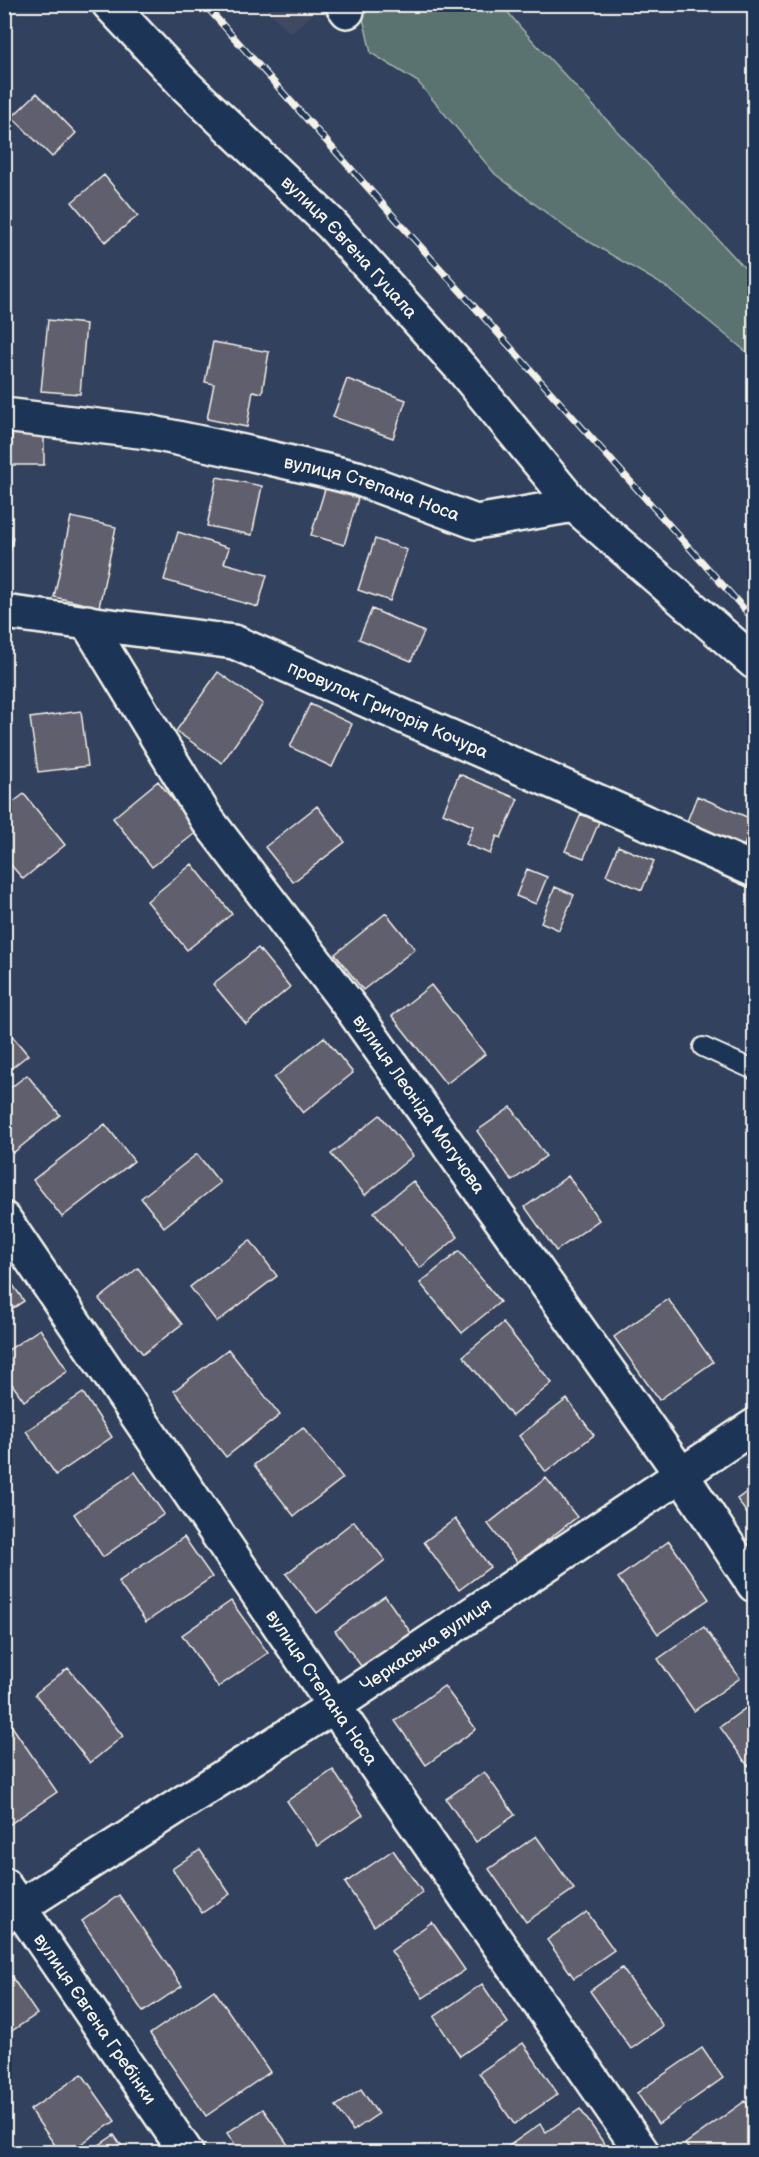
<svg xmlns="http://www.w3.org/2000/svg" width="759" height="2157" font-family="'Balsamiq Sans',sans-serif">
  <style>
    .built { fill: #3f4a62 }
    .green { fill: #5a7370; stroke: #a7b2ac; stroke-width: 1.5 }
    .building { fill: #615e6d; stroke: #f4f1e8; stroke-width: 1.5 }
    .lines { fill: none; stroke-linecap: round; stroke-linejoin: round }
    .service-casing { stroke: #f4f1e8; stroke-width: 22 }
    .minor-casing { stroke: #f4f1e8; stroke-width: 38 }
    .service { stroke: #1d3557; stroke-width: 18 }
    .minor { stroke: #1d3557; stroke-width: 33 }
    .rail-casing { stroke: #f4f1e8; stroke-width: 7 }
    .rail { stroke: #1d3557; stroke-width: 4.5; stroke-dasharray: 14; stroke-linecap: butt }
    .labels { text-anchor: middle; stroke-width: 4.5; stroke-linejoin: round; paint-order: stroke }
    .street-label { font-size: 18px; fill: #f4f1e8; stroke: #1d3557 }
  </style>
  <rect width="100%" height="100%" fill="#31415e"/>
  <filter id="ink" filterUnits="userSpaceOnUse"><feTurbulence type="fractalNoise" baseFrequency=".0167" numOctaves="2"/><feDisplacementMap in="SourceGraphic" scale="12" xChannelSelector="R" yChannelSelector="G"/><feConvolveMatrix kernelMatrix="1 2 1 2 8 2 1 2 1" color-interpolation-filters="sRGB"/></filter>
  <g filter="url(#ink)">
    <path class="built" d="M320 4 322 6 290 34 264 5Z"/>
    <path class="green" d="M360 5H502L521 28 754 278V358L668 288 569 230 495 174 418 82 371 53Z"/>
    <path class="building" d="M37 93 76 133 52 157 12 117Z
      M104 175 138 216 105 242 72 202Z
      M48 320 86 324 80 394 41 391Z
      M213 342 269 352 262 393 253 391 247 427 207 419 214 384 205 382Z
      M347 379 406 400 393 438 333 417Z
      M12 432H44V465H11Z
      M217 477 262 486 252 535 207 526Z
      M325 489 358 498 344 545 311 535Z
      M71 517 116 527 99 607 54 597Z
      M178 532 229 548 224 563 267 575 258 607 164 580Z
      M4 535 13 537 4 580Z
      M375 539 407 550 390 601 358 590Z
      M372 609 424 632 411 661 359 639Z
      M218 672 263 704 222 763 176 731Z
      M310 704 352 724 332 767 290 747Z
      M81 711 88 766 38 772 30 718Z
      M459 774 518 799 501 838 497 836 490 854 466 844 473 826 443 813Z
      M158 781 198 831 152 867 113 818Z
      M24 794 65 845 23 879 4 857V809Z
      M697 796 754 820 741 853 684 829Z
      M317 806 345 842 293 882 265 847Z
      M581 814 599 822 584 858 565 851Z
      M618 846 654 861 642 890 606 875Z
      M192 864 232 914 187 950 147 901Z
      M527 869 547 877 536 904 516 896Z
      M555 887 574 895 559 930 541 922Z
      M386 913 415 949 363 990 335 954Z
      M258 948 290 987 246 1024 213 984Z
      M431 985 485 1054 446 1084 392 1016Z
      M4 1026 28 1055 4 1074Z
      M324 1037 353 1073 303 1113 274 1078Z
      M27 1075 60 1115 13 1153 4 1143V1093Z
      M511 1107 546 1156 512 1181 477 1131Z
      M380 1115 413 1156 365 1195 331 1154Z
      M105 1124 134 1161 62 1217 33 1180Z
      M197 1154 220 1183 164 1227 141 1198Z
      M568 1176 599 1220 556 1251 525 1207Z
      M413 1181 458 1237 420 1268 374 1212Z
      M250 1240 277 1276 217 1322 190 1287Z
      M459 1251 500 1302 462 1333 420 1283Z
      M138 1268 182 1324 143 1354 99 1299Z
      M4 1272 24 1301 4 1314Z
      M668 1299 713 1362 659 1400 614 1337Z
      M503 1323 552 1383 512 1416 463 1356Z
      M40 1329 68 1371 24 1401 4 1373V1353Z
      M228 1349 280 1415 226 1457 174 1391Z
      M83 1393 112 1437 56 1475 26 1431Z
      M567 1399 594 1435 546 1472 519 1436Z
      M303 1427 343 1478 294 1516 254 1465Z
      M135 1472 164 1514 103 1557 74 1514Z
      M546 1478 577 1517 518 1563 488 1524Z
      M754 1487V1524L737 1499Z
      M455 1519 490 1567 459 1590 424 1542Z
      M354 1521 385 1560 317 1613 286 1574Z
      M184 1537 212 1577 146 1622 118 1582Z
      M669 1541 709 1599 658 1634 618 1578Z
      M385 1596 416 1640 367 1674 335 1631Z
      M231 1601 268 1653 218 1687 182 1635Z
      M704 1627 740 1678 694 1711 658 1659Z
      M68 1668 123 1736 90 1763 35 1694Z
      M444 1686 476 1729 426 1765 395 1721Z
      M754 1702V1761L748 1766 720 1727Z
      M11 1725 57 1792 4 1828V1729Z
      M333 1770 363 1815 318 1846 287 1801Z
      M484 1772 515 1815 476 1842 446 1799Z
      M536 1836 574 1889 526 1922 489 1869Z
      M200 1850 230 1894 202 1913 172 1869Z
      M393 1850 423 1893 374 1926 345 1883Z
      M119 1895 182 1986 143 2012 82 1921Z
      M587 1912 614 1950 574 1978 547 1940Z
      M432 1922 465 1970 423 1998 391 1951Z
      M622 1968 663 2026 631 2049 590 1991Z
      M9 1973 37 2014 4 2036V1977Z
      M482 1984 508 2023 460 2056 434 2017Z
      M214 1990 270 2072 206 2116 150 2034Z
      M523 2043 558 2094 514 2124 479 2073Z
      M702 2048 723 2078 658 2124 637 2093Z
      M82 2074 115 2121 69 2152H60L30 2110Z
      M361 2089 378 2114 353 2131 336 2106Z
      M745 2101 754 2114V2152H691L685 2144Z
      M263 2109 293 2152H240L227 2133Z
      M580 2109 610 2152H509L506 2148 540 2124 546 2132Z
      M114 2135 126 2152H89Z"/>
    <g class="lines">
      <defs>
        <path id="service" d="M703 1047 754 1070"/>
        <g id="minor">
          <path id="s1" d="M109 4 185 85 331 224 463 370 574 505"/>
          <path d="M342 4 347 11"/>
          <path id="s2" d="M4 415 148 432 239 451 357 478 476 522 574 505 754 662"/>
          <path id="s3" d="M4 612 234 642 754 870"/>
          <path id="s4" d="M87 622 206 818 354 1012 681 1474 754 1585"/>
          <path id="s5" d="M4 1219 334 1706 642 2152"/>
          <path id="s6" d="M4 1885 186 2152"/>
          <path id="s7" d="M4 1917 334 1706 754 1426"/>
        </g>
      </defs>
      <use href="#service" class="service-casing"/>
      <use href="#minor" class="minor-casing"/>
      <use href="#service" class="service"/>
      <use href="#minor" class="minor"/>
      <defs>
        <path id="rail" d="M204 4 754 620"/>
      </defs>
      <use href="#rail" class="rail-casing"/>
      <use href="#rail" class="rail"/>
    </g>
  </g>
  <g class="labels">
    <g class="street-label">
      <text dy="6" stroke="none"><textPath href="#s1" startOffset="342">вулиця Євгена Гуцала</textPath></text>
      <text dy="6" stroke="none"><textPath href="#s2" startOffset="376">вулиця Степана Носа</textPath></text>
      <text dy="6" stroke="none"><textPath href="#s3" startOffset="400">провулок Григорія Кочура</textPath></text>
      <text dy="6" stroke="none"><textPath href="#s4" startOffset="586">вулиця Леоніда Могучова</textPath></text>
      <text dy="6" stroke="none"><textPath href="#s7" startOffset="502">Черкаська вулиця</textPath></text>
      <text dy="6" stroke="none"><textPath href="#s5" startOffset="566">вулиця Степана Носа</textPath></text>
      <text dy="6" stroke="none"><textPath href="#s6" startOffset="162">вулиця Євгена Гребінки</textPath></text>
    </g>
  </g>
  <rect width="759" height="2157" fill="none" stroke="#1d3557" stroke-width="24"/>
  <rect x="12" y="12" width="735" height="2133" fill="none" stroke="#f4f1e8" stroke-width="2" filter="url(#ink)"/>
</svg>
